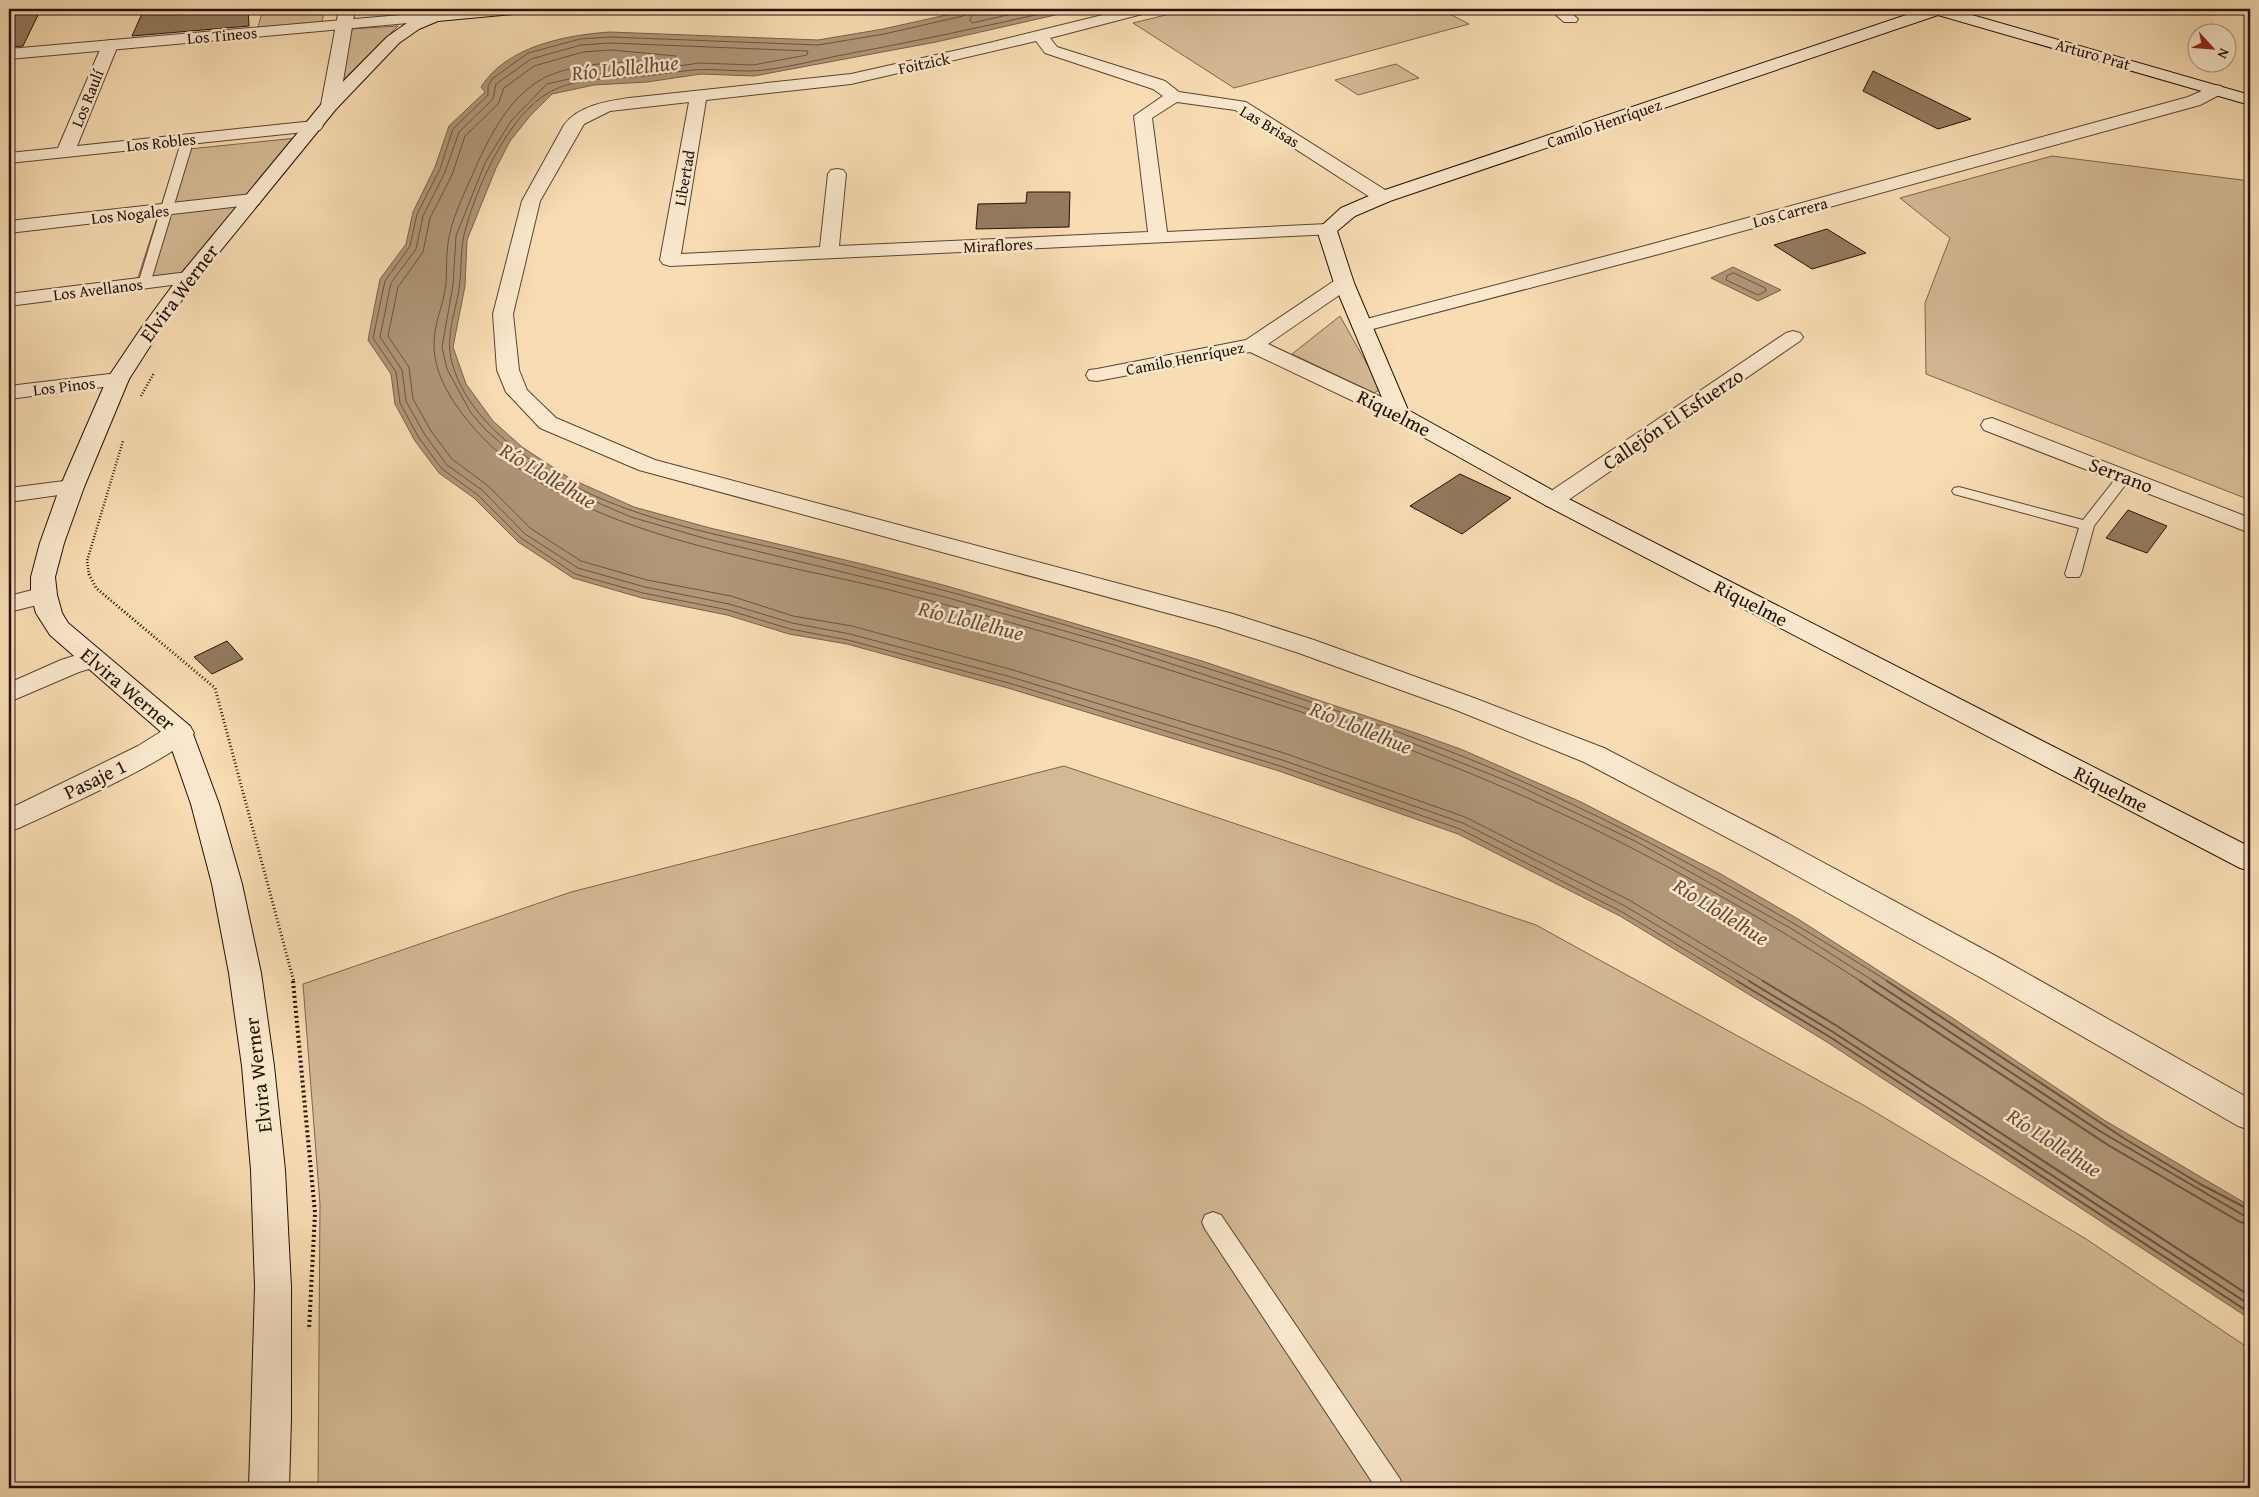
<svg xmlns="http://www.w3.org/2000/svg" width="2259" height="1497" font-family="'Gentium Book Plus',serif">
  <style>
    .green { fill: #d4b995; stroke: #7c644c }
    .water { fill: #b09778; stroke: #78614a }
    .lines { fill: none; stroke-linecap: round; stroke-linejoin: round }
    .shore-far1 { stroke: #6a543e; stroke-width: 1 }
    .shore { stroke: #6a543e; stroke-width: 2 }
    .building { fill: #937a5f; stroke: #251004 }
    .service-casing { stroke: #5a4330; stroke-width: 2 }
    .minor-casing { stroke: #5a4330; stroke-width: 2 }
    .tertiary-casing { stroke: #5a4330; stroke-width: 2 }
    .secondary-casing { stroke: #251004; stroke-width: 2 }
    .path-far3 { stroke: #251004; stroke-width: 2; stroke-dasharray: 0.5 2; stroke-linecap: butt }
    .path-far2 { stroke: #251004; stroke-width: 2.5; stroke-dasharray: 1 2; stroke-linecap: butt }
    .path-far1 { stroke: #251004; stroke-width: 3; stroke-dasharray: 1 2.5; stroke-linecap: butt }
    .path { stroke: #251004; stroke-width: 4; stroke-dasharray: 2 3; stroke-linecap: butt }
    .service { fill: #fae8ce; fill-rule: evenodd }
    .minor { fill: #fae8ce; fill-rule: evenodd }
    .tertiary { fill: #fae8ce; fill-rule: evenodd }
    .secondary { fill: #fae8ce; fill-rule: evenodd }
    .labels { text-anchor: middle; stroke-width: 5; stroke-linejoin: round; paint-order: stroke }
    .far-street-label { font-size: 16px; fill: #251004; stroke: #fae8ce }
    .street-label { font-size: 20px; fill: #251004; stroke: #fae8ce }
    .water-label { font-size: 21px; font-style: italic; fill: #644d38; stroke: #fae8ce }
  </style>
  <rect width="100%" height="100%" fill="#f8dcb3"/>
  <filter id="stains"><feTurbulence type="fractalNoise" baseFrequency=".004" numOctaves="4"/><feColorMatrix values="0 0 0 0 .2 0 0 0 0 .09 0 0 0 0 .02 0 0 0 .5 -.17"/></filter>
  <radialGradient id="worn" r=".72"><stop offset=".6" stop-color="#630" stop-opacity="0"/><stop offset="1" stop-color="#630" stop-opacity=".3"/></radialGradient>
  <path class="green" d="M263 9H325L321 25 257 31Z
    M1190 9H1440L1469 24 1234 88 1133 23Z
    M398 26 338 85 351 29Z
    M1396 64 1419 78 1358 95 1335 80Z
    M297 138 178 283 135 287 179 150Z
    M2052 156 2250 181V500L1926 374 1925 303 1950 238 1900 198Z
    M1340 316 1381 389 1374 393 1292 354Z
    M1064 766 1536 925 1865 1106 2086 1239 2250 1349V1488H318L320 1204 303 984 571 892Z"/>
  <path class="water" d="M973 9H1082L936 42 754 76 701 74 647 82 594 85 552 94 530 116 510 141 496 168 467 240 465 286 453 347 466 384 493 421 522 447 571 479 634 507 710 528 862 564 947 586 1202 661 1416 733 1463 750 1581 802 1719 873 1798 919 1951 1017 2104 1120 2250 1206V1319L1827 1042 1620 916 1458 834 1279 771 1008 688 847 644 789 634 727 615 642 598 573 578 518 542 474 498 439 473 415 441 395 404 391 374 368 340 380 279 406 244 413 212 435 167 449 126 485 92 481 87C507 46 566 35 610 32L818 40 883 29Z
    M1733 267 1781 290 1758 301 1711 278Z"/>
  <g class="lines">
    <path class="shore-far1" d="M968 9 967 14 963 16 884 34 818 45 610 37 580 39 528 53 492 79 488 86V95L453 129 440 169 417 214 410 246 385 281 373 338 396 372 400 403 419 438 442 469 478 495 521 538 575 574 643 593 728 610 790 629 848 640 1009 683 1280 766 1460 829 1622 912 1739 982
      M974 9 970 20 972 23 1034 9
      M1062 9C987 26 912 42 837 56 813 61 789 67 765 70 741 73 717 68 693 70 672 72 653 76 632 77 605 79 575 78 550 92 508 114 475 190 464 235 460 254 462 275 458 295 453 319 445 342 453 366 464 404 497 436 528 458 608 516 707 532 801 554 879 573 957 593 1035 616 1121 641 1205 667 1290 695 1370 722 1451 749 1528 784 1654 840 1773 909 1889 982
      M1734 273 1765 288 1766 291 1758 295 1726 280 1727 276Z
      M1751 982 1625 906 1463 823 1282 760 1011 677 850 634 792 623 729 604 645 587 578 568 525 534 482 490 447 465 425 435 406 401 402 370 380 337 391 283 416 249 423 216 445 172 459 132 493 99 496 84 531 59 581 45 610 43 808 51 807 55 753 65 699 63 646 71 591 74 547 84 511 121 485 163 456 236 453 285 442 347 447 369 471 413 485 429 515 456 566 489 631 517 707 539 945 597 1114 645 1412 743 1517 785 1635 841 1792 929 1875 982
      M1765 982 1629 900 1465 817 1284 753 1013 670 852 626 793 616 731 596 647 580 581 561 530 528 487 485 452 459 431 431 413 399 409 367 388 336 398 287 423 252 430 218 452 175 465 136 498 104 504 88 534 66 583 52 611 50 676 56 674 59C635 63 590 60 553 74 512 89 488 138 472 176 463 196 451 220 448 243 446 256 447 270 446 283 444 304 434 323 434 343 433 380 461 415 485 440 579 534 757 558 882 588 968 610 1053 634 1138 660 1244 694 1353 726 1457 768 1599 825 1734 899 1862 982"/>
    <path class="shore" d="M1737 981 1830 1037 2250 1313
      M1749 981 1833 1032 2250 1305
      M1763 981 1837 1026 2250 1296
      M1860 981 2108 1145 2240 1222 2250 1224
      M1873 981 2098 1130 2243 1215 2250 1216
      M1887 981 2125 1139 2200 1184 2250 1210"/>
  </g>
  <path class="building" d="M144 9H248L249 26 132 36Z
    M40 11 23 46 9 47V13Z
    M1873 71 1971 119 1938 129 1863 91Z
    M1027 192H1070L1069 227 976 229 978 204 1026 203Z
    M1827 229 1866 253 1812 269 1774 245Z
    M1460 474 1511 498 1462 534 1410 506Z
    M2128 510 2167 526 2147 553 2106 538Z
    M227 641 243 659 212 674 194 657Z"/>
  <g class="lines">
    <defs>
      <path id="service" d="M188 136 194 139 150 284 148 287H140L138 284 182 139Z
        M2125 472 2132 476 2094 526 2081 574 2079 577H2067L2065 574 2079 528 1954 494 1952 491 1954 488 1959 487 2083 520 2120 473Z
        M1213 1212 1221 1215 1400 1479 1403 1488H1376L1205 1229 1202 1222 1205 1215Z"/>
      <path id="minor" d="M339 9H355L339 105 336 109H324L321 105Z
        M1127 9H1153L1150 12 1050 38 1057 47 1165 81 1179 92 1246 102 1390 193 1392 197 1390 201 1383 203 1376 201 1235 110 1177 102 1152 118 1167 232 1327 224 1334 226 1337 230 1334 234 670 266 663 264 660 260 689 102 610 111 584 124 540 201 513 314 519 370 527 390 556 418 655 460 1233 614 1314 640 1474 698 1604 748 1776 837 2005 961 2250 1099V1130L2238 1126 1983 979 1756 853 1584 762 1456 710 1296 652 1215 626 639 470 540 428 506 392 497 370 493 314 522 201 564 125C578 106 607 101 629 98L851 74 989 43ZM1036 41 1045 53 1153 89 1163 96 1134 116 1148 232 839 246 846 174 843 170 837 169 831 170 828 174 820 247 681 254 706 100 851 84Z
        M1549 9H1566L1578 19 1576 22H1564Z
        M110 40 116 42 118 45 77 146 314 121 320 122 323 126 320 130 314 131 9 163V153L58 148 102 45 104 42Z
        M2215 85 2221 86 2223 90 2221 94 2200 105 1659 254 1369 330 1362 332 1355 330 1352 326 1355 322 1645 246 2188 97Z
        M252 194 259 196 261 200 259 204 9 233V221Z
        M188 272 195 274 198 278 195 282 9 306V294Z
        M1344 277 1351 279 1354 283 1351 287 1268 344 1407 409 1410 414 1407 419 1399 421 1391 419 1250 352 1097 381 1089 380 1086 375 1089 370 1097 369 1246 340 1337 279Z
        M1793 331 1800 333 1803 337 1800 341 1561 505 1553 507 1545 505 1541 500 1545 495 1786 333Z
        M118 373 126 374 129 379 126 384 9 399V386Z
        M1992 418 2250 518V533L1984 430 1981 425 1984 420Z
        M72 480 80 482 84 487 80 492 9 502V488Z
        M44 587 53 589 57 595 53 601 9 612V596Z
        M93 650 102 653 106 659 102 665 79 672 9 702V683L61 660Z
        M180 724 190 726 194 733C179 757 51 813 19 828L9 831V809L138 746 170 726Z"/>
      <path id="tertiary" d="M435 12 441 14 443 17 441 20 9 59V49Z"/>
      <path id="secondary" d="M470 9H522L519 12 514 14 438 21 419 29 399 43 336 109 195 282 161 329 129 379 84 487 64 543 55 577 57 595 62 613 68 623 190 726 219 804 242 884 261 973 274 1066 285 1170 291 1287V1419L289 1488H249L255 1287 251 1170 242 1066 229 973 212 884 191 804 168 738 50 635 36 613 31 595V577L40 543 60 487 107 379 142 327 181 274 324 101 387 37 407 23 429 14Z
        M1924 9H1951L2250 95V105L1938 15 1390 201 1355 216 1337 231 1354 283 1408 410 1561 495 2250 847V871L2240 868 1545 505 1391 419 1334 283 1317 230 1341 208 1376 193Z"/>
    </defs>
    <use href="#service" class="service-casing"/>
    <use href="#minor" class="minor-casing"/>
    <use href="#tertiary" class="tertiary-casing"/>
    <use href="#secondary" class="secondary-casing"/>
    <path class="path-far3" d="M537 12 575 9"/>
    <path class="path-far2" d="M141 396 154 373
      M89 575 87 561 123 441"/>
    <path class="path-far1" d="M89 574 96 588 215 688 294 982"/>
    <path class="path" d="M293 981 315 1213 309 1330"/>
    <use href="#service" class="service"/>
    <use href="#minor" class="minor"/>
    <use href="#tertiary" class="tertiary"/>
    <use href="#secondary" class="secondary"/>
  </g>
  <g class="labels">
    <g class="far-street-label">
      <text transform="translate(222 35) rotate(-5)" y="6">Los Tineos</text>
      <text transform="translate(2093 54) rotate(16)" y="6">Arturo Prat</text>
      <text transform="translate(924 63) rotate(-12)" y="6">Foitzick</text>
      <text transform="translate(87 98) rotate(-68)" y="6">Los Raulí</text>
      <text transform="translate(1604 123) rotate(-19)" y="6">Camilo Henríquez</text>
      <text transform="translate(1270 126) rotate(31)" y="6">Las Brisas</text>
      <text transform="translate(161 142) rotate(-6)" y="6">Los Robles</text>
      <text transform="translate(684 178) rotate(-80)" y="6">Libertad</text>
      <text transform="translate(1790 212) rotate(-15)" y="6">Los Carrera</text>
      <text transform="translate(130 214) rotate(-6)" y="6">Los Nogales</text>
      <text transform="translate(998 245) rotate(-3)" y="6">Miraflores</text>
      <text transform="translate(98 289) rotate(-7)" y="6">Los Avellanos</text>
      <text transform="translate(1185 358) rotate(-11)" y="6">Camilo Henríquez</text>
      <text transform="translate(64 386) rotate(-7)" y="6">Los Pinos</text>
    </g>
    <g class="street-label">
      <text transform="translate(179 293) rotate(-53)" y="7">Elvira Werner</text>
      <text transform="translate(1394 413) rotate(27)" y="7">Riquelme</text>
      <text transform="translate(1673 419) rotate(-34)" y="7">Callejón El Esfuerzo</text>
      <text transform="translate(2121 475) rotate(21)" y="7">Serrano</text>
      <text transform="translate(1751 603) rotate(27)" y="7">Riquelme</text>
      <text transform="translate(128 689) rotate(40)" y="7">Elvira Werner</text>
      <text transform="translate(95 779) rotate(-26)" y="7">Pasaje 1</text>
      <text transform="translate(2111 789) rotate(27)" y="7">Riquelme</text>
      <text transform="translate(258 1075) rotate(-97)" y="7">Elvira Werner</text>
    </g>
    <g class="water-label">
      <text transform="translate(625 68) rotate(-6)" y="7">Río Llollelhue</text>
      <text transform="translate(548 476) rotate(31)" y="7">Río Llollelhue</text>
      <text transform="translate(971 621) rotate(14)" y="7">Río Llollelhue</text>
      <text transform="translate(1361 728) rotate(22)" y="7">Río Llollelhue</text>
      <text transform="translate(1721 912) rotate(32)" y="7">Río Llollelhue</text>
      <text transform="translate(2054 1143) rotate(33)" y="7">Río Llollelhue</text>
    </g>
  </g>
  <rect width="2259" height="1497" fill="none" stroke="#f8dcb3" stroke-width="30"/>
  <rect x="10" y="10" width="2239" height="1477" fill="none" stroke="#251004" stroke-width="2.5"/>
  <rect x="15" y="15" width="2229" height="1467" fill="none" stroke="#251004"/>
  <g transform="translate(2212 48) rotate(116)"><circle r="24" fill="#fae8ce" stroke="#a5927d"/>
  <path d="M0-4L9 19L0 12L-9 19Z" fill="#8f2418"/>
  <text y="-8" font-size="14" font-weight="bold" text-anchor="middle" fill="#251004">N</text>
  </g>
  <rect width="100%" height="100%" filter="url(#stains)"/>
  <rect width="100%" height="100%" fill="url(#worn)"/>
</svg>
